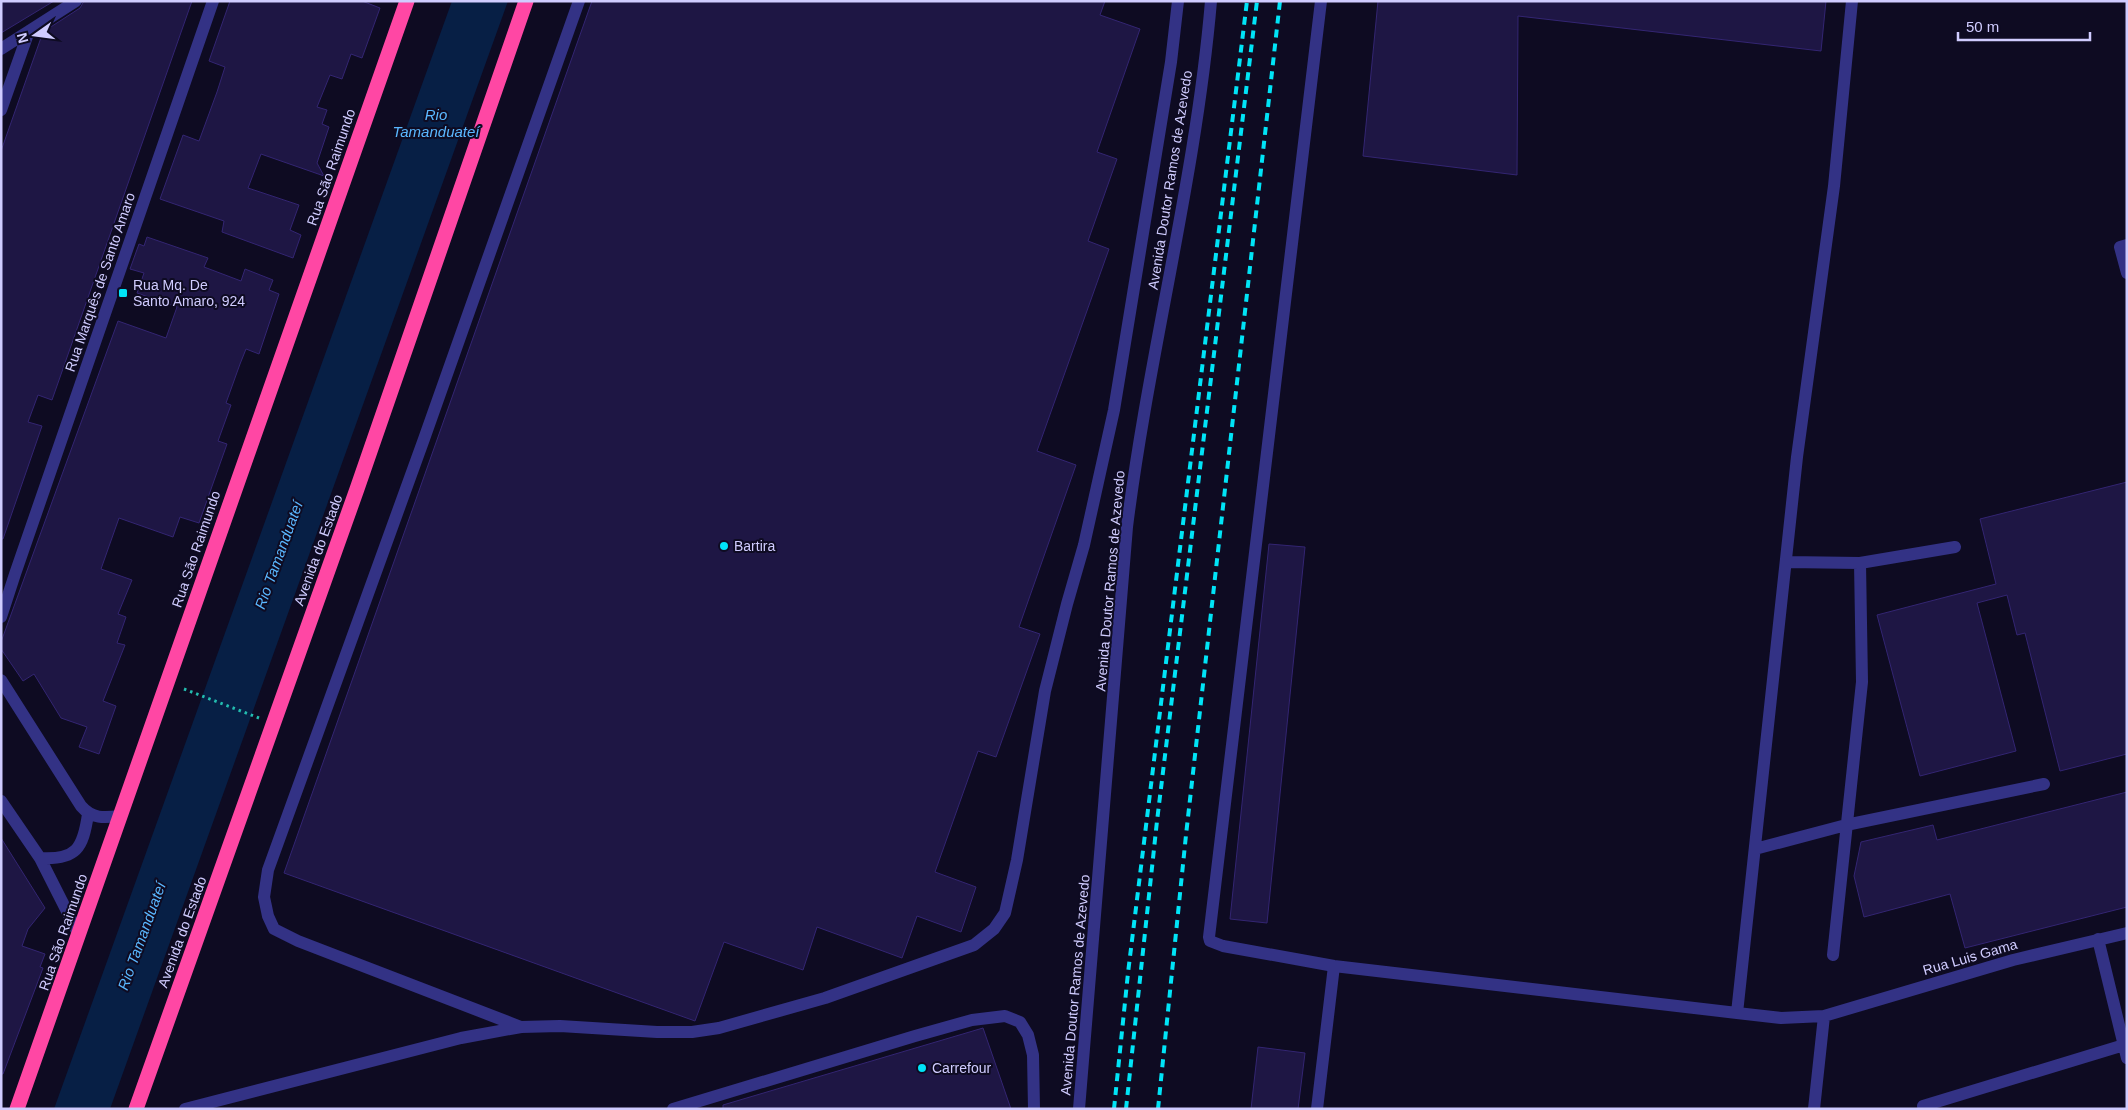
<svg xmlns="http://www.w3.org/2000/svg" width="2128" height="1110" font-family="Arial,sans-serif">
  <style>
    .water { fill: #071f45 }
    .building { fill: #1e1644; stroke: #332572 }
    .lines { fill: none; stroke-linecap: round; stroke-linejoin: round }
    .path { stroke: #23bcaf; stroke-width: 3; stroke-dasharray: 2.5 4; stroke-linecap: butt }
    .minor { stroke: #333285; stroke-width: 12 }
    .highway { stroke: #ff47a4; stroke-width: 15 }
    .rail { stroke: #00e4f7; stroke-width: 4; stroke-dasharray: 8 6; stroke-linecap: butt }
    .poi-dot { fill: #00e4f7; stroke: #0e0b22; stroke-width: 2 }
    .labels { text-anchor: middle; stroke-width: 4; stroke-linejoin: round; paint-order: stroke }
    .street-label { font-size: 14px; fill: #d0ccff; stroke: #0e0b22 }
    .poi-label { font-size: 14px; fill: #d0ccff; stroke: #0e0b22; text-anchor: start }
    .water-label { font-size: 15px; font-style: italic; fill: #5ab7ff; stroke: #0e0b22 }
  </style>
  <rect width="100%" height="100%" fill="#0e0b22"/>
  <path class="water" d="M452 1H508L110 1109H54Z"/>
  <path class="building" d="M1 1H54L1 33Z
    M84 1H192L52 400 38 395 28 422 42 426 3 539H1V151L43 32 80 8Z
    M230 1H362L380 8 362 58 351 54 342 79 330 75 317 107 327 110 322 124 329 127 317 163 324 176 261 154 248 188 299 205 290 230 301 235 293 258 222 232 224 221 160 199 183 135 199 141 217 92 225 67 209 61Z
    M592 1H1105L1100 15 1140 29 1097 152 1117 159 1088 241 1109 249 1037 451 1076 465 1019 627 1040 634 996 757 978 751 935 872 976 887 961 932 917 916 902 958 817 927 803 970 724 942 695 1021 284 873Z
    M1378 1H1826L1821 51 1518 16 1517 175 1363 156Z
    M147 237 208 258 204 267 241 281 245 269 273 280 269 290 279 294 259 354 246 349 240 364 226 403 231 405 218 441 227 444 199 523 180 517 173 537 119 518 101 569 132 580 118 614 126 617 117 643 125 645 103 701 116 706 99 754 79 747 87 727 61 718 34 674 23 681 1 649V642L118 321 166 338 177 307 137 293 144 273 130 269 139 244 144 246Z
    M2127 482V754L2060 771 2025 633 2017 635 2007 595 1977 603 2016 751 1920 776 1877 615 1996 584 1980 519Z
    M1269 544 1305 547 1267 923 1230 919Z
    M2127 792V907L1965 948 1950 894 1864 917 1854 876 1861 842 1933 825 1937 840Z
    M1 838 45 908 28 929 22 946 45 954 40 967 43 968 3 1074H1Z
    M983 1028 1011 1109H723V1105Z
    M1258 1047 1305 1053 1298 1109H1251Z"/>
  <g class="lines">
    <path class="path" d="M184 689 259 718"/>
    <path class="minor" d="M1321 1 1209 937 1210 941 1223 946 1334 966 1737 1013 1781 1018 1824 1016 2013 960 2127 933
      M1 49 76 1
      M1 110 29 31
      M2127 245 2120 247 2127 273
      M1787 562 1860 563 1862 682 1833 955
      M1860 563 1955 547
      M1 617 15 574 213 1
      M1 680 81 806C92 819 104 818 120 816
      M1 801 40 858 79 935
      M1755 849 1846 825 2044 784
      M40 858C76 860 83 849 88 814
      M2098 939 2127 1058
      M1737 1013 1797 457 1834 186 1852 1
      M521 1027 298 941 274 929 268 916 264 897 268 870 424 439 579 1
      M1923 1106 2124 1045
      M185 1109 461 1038 521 1027 560 1026 657 1032H692L719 1028 825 998 974 945 994 929 1005 913 1017 860 1045 691 1067 604 1084 545 1114 410 1171 62 1178 1
      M673 1109 915 1036 972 1020 1005 1016 1020 1022 1028 1035 1033 1055 1034 1109
      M1079 1109 1127 527C1149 351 1196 178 1211 1
      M1317 1109 1334 966
      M1814 1109 1824 1016"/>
    <path class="highway" d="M17 1109 407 1
      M136 1109 357 489 526 1"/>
    <path class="rail" d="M1114 1109 1128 973 1247 1
      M1126 1109 1157 821 1257 1
      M1158 1109 1186 835 1280 1"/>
  </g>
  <g class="poi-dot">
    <rect x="118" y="288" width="10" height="10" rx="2.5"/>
    <circle cx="724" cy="546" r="5"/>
    <circle cx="922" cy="1068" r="5"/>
  </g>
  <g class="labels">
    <g class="street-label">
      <text transform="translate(331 167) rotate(-71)" y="5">Rua São Raimundo</text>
      <text transform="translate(1170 180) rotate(-81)" y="5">Avenida Doutor Ramos de Azevedo</text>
      <text transform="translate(100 282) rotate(-71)" y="5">Rua Marquês de Santo Amaro</text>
      <text transform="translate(196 549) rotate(-71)" y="5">Rua São Raimundo</text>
      <text transform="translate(318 550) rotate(-70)" y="5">Avenida do Estado</text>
      <text transform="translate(1110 581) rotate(-85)" y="5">Avenida Doutor Ramos de Azevedo</text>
      <text transform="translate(63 932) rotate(-71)" y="5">Rua São Raimundo</text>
      <text transform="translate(182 932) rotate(-70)" y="5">Avenida do Estado</text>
      <text transform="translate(1970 957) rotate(-16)" y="5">Rua Luis Gama</text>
      <text transform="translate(1075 985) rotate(-85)" y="5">Avenida Doutor Ramos de Azevedo</text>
    </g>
    <g class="poi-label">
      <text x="133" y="290">Rua Mq. De<tspan x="133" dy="16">Santo Amaro, 924</tspan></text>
      <text x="734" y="551">Bartira</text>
      <text x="932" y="1073">Carrefour</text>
    </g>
    <g class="water-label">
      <text x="436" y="120">Rio<tspan x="436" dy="17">Tamanduateí</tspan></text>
      <text transform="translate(279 555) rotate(-70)" y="5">Rio Tamanduateí</text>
      <text transform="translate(142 936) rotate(-70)" y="5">Rio Tamanduateí</text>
    </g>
  </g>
  <rect width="2128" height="1110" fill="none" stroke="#d0ccff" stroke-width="5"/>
  <g transform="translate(35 35) rotate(256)" stroke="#0e0b22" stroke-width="4" paint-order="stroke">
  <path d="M0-4L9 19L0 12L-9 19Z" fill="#d0ccff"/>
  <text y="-8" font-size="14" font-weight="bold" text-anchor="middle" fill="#d0ccff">N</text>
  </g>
  <path d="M1958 32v8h132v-8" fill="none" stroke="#d0ccff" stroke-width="2.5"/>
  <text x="1966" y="32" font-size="15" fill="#d0ccff" stroke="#0e0b22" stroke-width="4" paint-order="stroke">50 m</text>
</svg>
